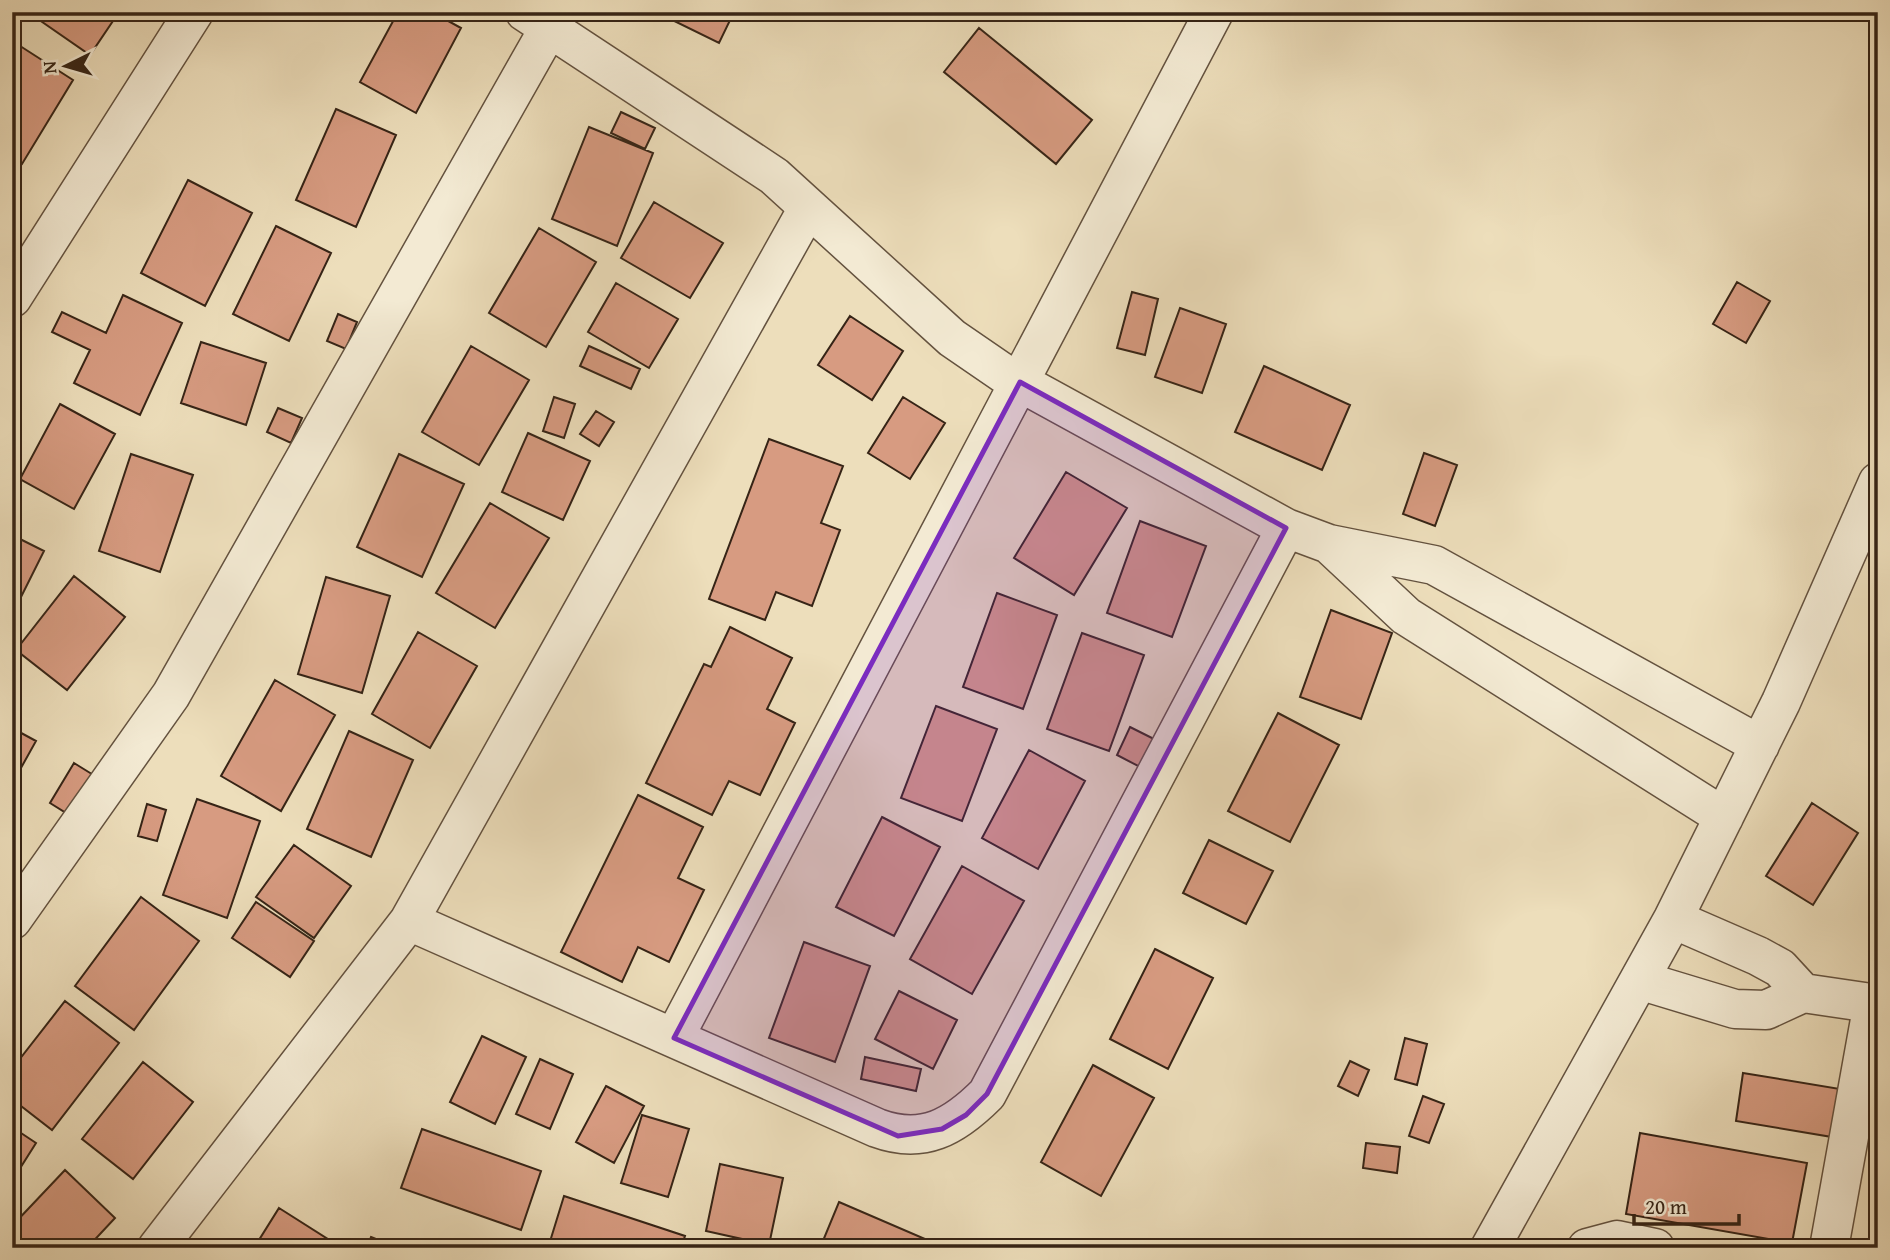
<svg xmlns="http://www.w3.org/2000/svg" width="1890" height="1260" font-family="'Gentium Book Plus',serif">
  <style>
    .building { fill: #d79b81; stroke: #362416; stroke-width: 2 }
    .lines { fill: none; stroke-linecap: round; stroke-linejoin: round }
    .minor-casing { stroke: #64523f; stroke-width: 41 }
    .minor { stroke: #f3ead3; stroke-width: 38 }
    .marked { fill: #7b2cbf; fill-opacity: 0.2; stroke: #7b2cbf; stroke-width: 5; stroke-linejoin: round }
  </style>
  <rect width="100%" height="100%" fill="#eddebb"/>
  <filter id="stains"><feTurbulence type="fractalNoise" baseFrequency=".00286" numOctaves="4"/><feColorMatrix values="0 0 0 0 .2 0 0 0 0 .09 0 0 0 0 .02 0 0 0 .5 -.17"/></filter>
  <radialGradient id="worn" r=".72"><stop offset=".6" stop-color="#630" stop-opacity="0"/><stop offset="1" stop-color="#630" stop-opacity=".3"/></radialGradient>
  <path class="building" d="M38 12H119L90 55 35 17Z
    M398 12H432L461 28 416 113 360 82Z
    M656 12H734L719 43Z
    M979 28 1092 120 1056 164 944 72Z
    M17 44 73 80 22 164 12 158V51Z
    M336 109 396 135 356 227 296 200Z
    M621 112 655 128 645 149 611 133Z
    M589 127 653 153 617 246 552 219Z
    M188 180 252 213 205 306 141 273Z
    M654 202 723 243 690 298 621 258Z
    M276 226 331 253 289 341 233 314Z
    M539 228 596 262 546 347 489 313Z
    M1737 282 1770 301 1746 343 1713 324Z
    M616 283 678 319 649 368 588 332Z
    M1132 292 1158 299 1145 355 1117 348Z
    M123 295 182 323 140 415 74 383 90 350 52 332 62 312 106 333Z
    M1180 308 1226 324 1202 393 1155 377Z
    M338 314 357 322 346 349 327 341Z
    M850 316 903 351 872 400 818 365Z
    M201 342 266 363 246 425 181 403Z
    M471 346 529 380 479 465 422 432Z
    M589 346 640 369 631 389 580 366Z
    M1264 366 1350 405 1322 470 1235 432Z
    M554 397 575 404 564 438 543 431Z
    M903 397 945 423 910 479 868 453Z
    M60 404 115 434 74 509 20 479Z
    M278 408 302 418 291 443 267 432Z
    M596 411 614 422 599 446 580 434Z
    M528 433 590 461 563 520 502 492Z
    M769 439 843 466 821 523 840 530 812 606 776 592 765 620 709 599Z
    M1424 453 1457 465 1435 526 1403 514Z
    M131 454 193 475 160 572 99 551Z
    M399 454 464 484 422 577 357 547Z
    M1066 472 1127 508 1074 595 1014 558Z
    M490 503 549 538 495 628 436 593Z
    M1140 521 1206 546 1172 637 1107 613Z
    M12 535 44 551 12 615Z
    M74 576 125 617 67 690 16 650Z
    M326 577 390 596 362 693 298 674Z
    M997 593 1057 615 1023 709 963 687Z
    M1331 610 1392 633 1361 719 1300 697Z
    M730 627 792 658 767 709 795 723 760 795 729 781 712 815 646 783 704 664 711 667Z
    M418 632 477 666 430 748 372 714Z
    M1082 633 1144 655 1109 751 1047 729Z
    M275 680 335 715 281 811 221 776Z
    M936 706 997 729 962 821 901 798Z
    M1278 713 1339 745 1290 842 1228 811Z
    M1130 727 1156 740 1142 768 1117 755Z
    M12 728 36 741 12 784Z
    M349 731 413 760 371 857 307 829Z
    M1029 750 1085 781 1038 869 982 838Z
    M74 763 95 776 71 816 50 803Z
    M638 795 703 827 678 878 704 890 669 962 638 947 622 982 561 952Z
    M197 799 260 821 227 918 163 895Z
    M1812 803 1858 833 1813 905 1766 876Z
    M147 804 166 810 157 841 138 836Z
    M882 817 940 847 894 936 836 907Z
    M1209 840 1273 871 1246 924 1183 893Z
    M294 845 351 886 314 938 256 897Z
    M962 866 1024 901 972 994 910 959Z
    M141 897 199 941 134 1030 75 986Z
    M256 902 314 941 290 977 232 938Z
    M804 942 870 966 835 1062 769 1038Z
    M1155 949 1213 978 1168 1069 1110 1039Z
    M899 991 957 1020 933 1069 875 1039Z
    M65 1001 119 1043 52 1130 12 1099V1069Z
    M482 1036 526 1057 495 1124 450 1102Z
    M1405 1038 1427 1044 1417 1085 1395 1079Z
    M865 1057 921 1069 916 1091 861 1079Z
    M540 1059 573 1074 550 1129 516 1114Z
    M1350 1061 1369 1070 1358 1096 1338 1086Z
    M143 1062 193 1102 133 1179 82 1139Z
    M1093 1065 1154 1098 1101 1196 1041 1162Z
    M1743 1073 1846 1090 1838 1138 1736 1121Z
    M606 1086 644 1106 614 1163 576 1142Z
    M1423 1096 1444 1104 1429 1143 1409 1136Z
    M642 1115 689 1129 668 1197 621 1183Z
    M12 1127 36 1143 12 1181Z
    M422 1129 541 1171 521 1230 401 1188Z
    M1640 1133 1807 1163 1792 1243 1626 1214Z
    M1366 1143 1400 1147 1397 1173 1363 1168Z
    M720 1164 783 1178 769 1245 706 1231Z
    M65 1170 115 1218 87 1248H12V1226Z
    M564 1196 685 1236 681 1248H548Z
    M839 1202 932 1242 929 1248H820Z
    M279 1208 334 1243 332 1248H254Z
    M371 1237 398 1248H367Z"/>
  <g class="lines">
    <defs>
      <path id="minor" d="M525 12 774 176 952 338 1003 373 1286 528 1329 544
        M12 298 194 12
        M1724 817 1406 616 1329 544 1434 565 1760 745
        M1673 919 1758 956 1780 968 1803 993
        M12 920 171 695 549 28
        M409 921 877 1128C923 1145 954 1127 987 1094L1286 528
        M1639 980 1735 1009 1766 1010 1803 993 1878 1004
        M674 1038 1214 12
        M157 1248 409 921 808 208
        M1490 1248 1673 919 1781 702 1878 482
        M1587 1248 1617 1240 1655 1248
        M1829 1248 1873 1003"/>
    </defs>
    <use href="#minor" class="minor-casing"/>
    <use href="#minor" class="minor"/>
  </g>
  <path class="marked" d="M1020 382 1286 528 987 1094 966 1115 942 1129 898 1136 674 1038Z"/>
  <rect width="1890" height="1260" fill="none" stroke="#eddebb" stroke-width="42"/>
  <rect x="14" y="14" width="1862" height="1232" fill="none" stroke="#362416" stroke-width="3.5"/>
  <rect x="21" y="21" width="1848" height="1218" fill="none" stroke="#362416" stroke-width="2"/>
  <g transform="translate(66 66) rotate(265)" stroke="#f3ead3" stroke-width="5" paint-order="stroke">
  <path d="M0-5L12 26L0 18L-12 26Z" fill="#362416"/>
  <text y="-10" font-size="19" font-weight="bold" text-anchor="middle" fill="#362416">N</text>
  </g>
  <path d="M1634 1214v10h105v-10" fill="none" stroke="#362416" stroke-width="3.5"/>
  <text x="1645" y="1214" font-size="21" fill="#362416" stroke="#f3ead3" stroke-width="5" paint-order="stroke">20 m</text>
  <rect width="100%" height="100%" filter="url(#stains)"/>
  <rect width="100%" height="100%" fill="url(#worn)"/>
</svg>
